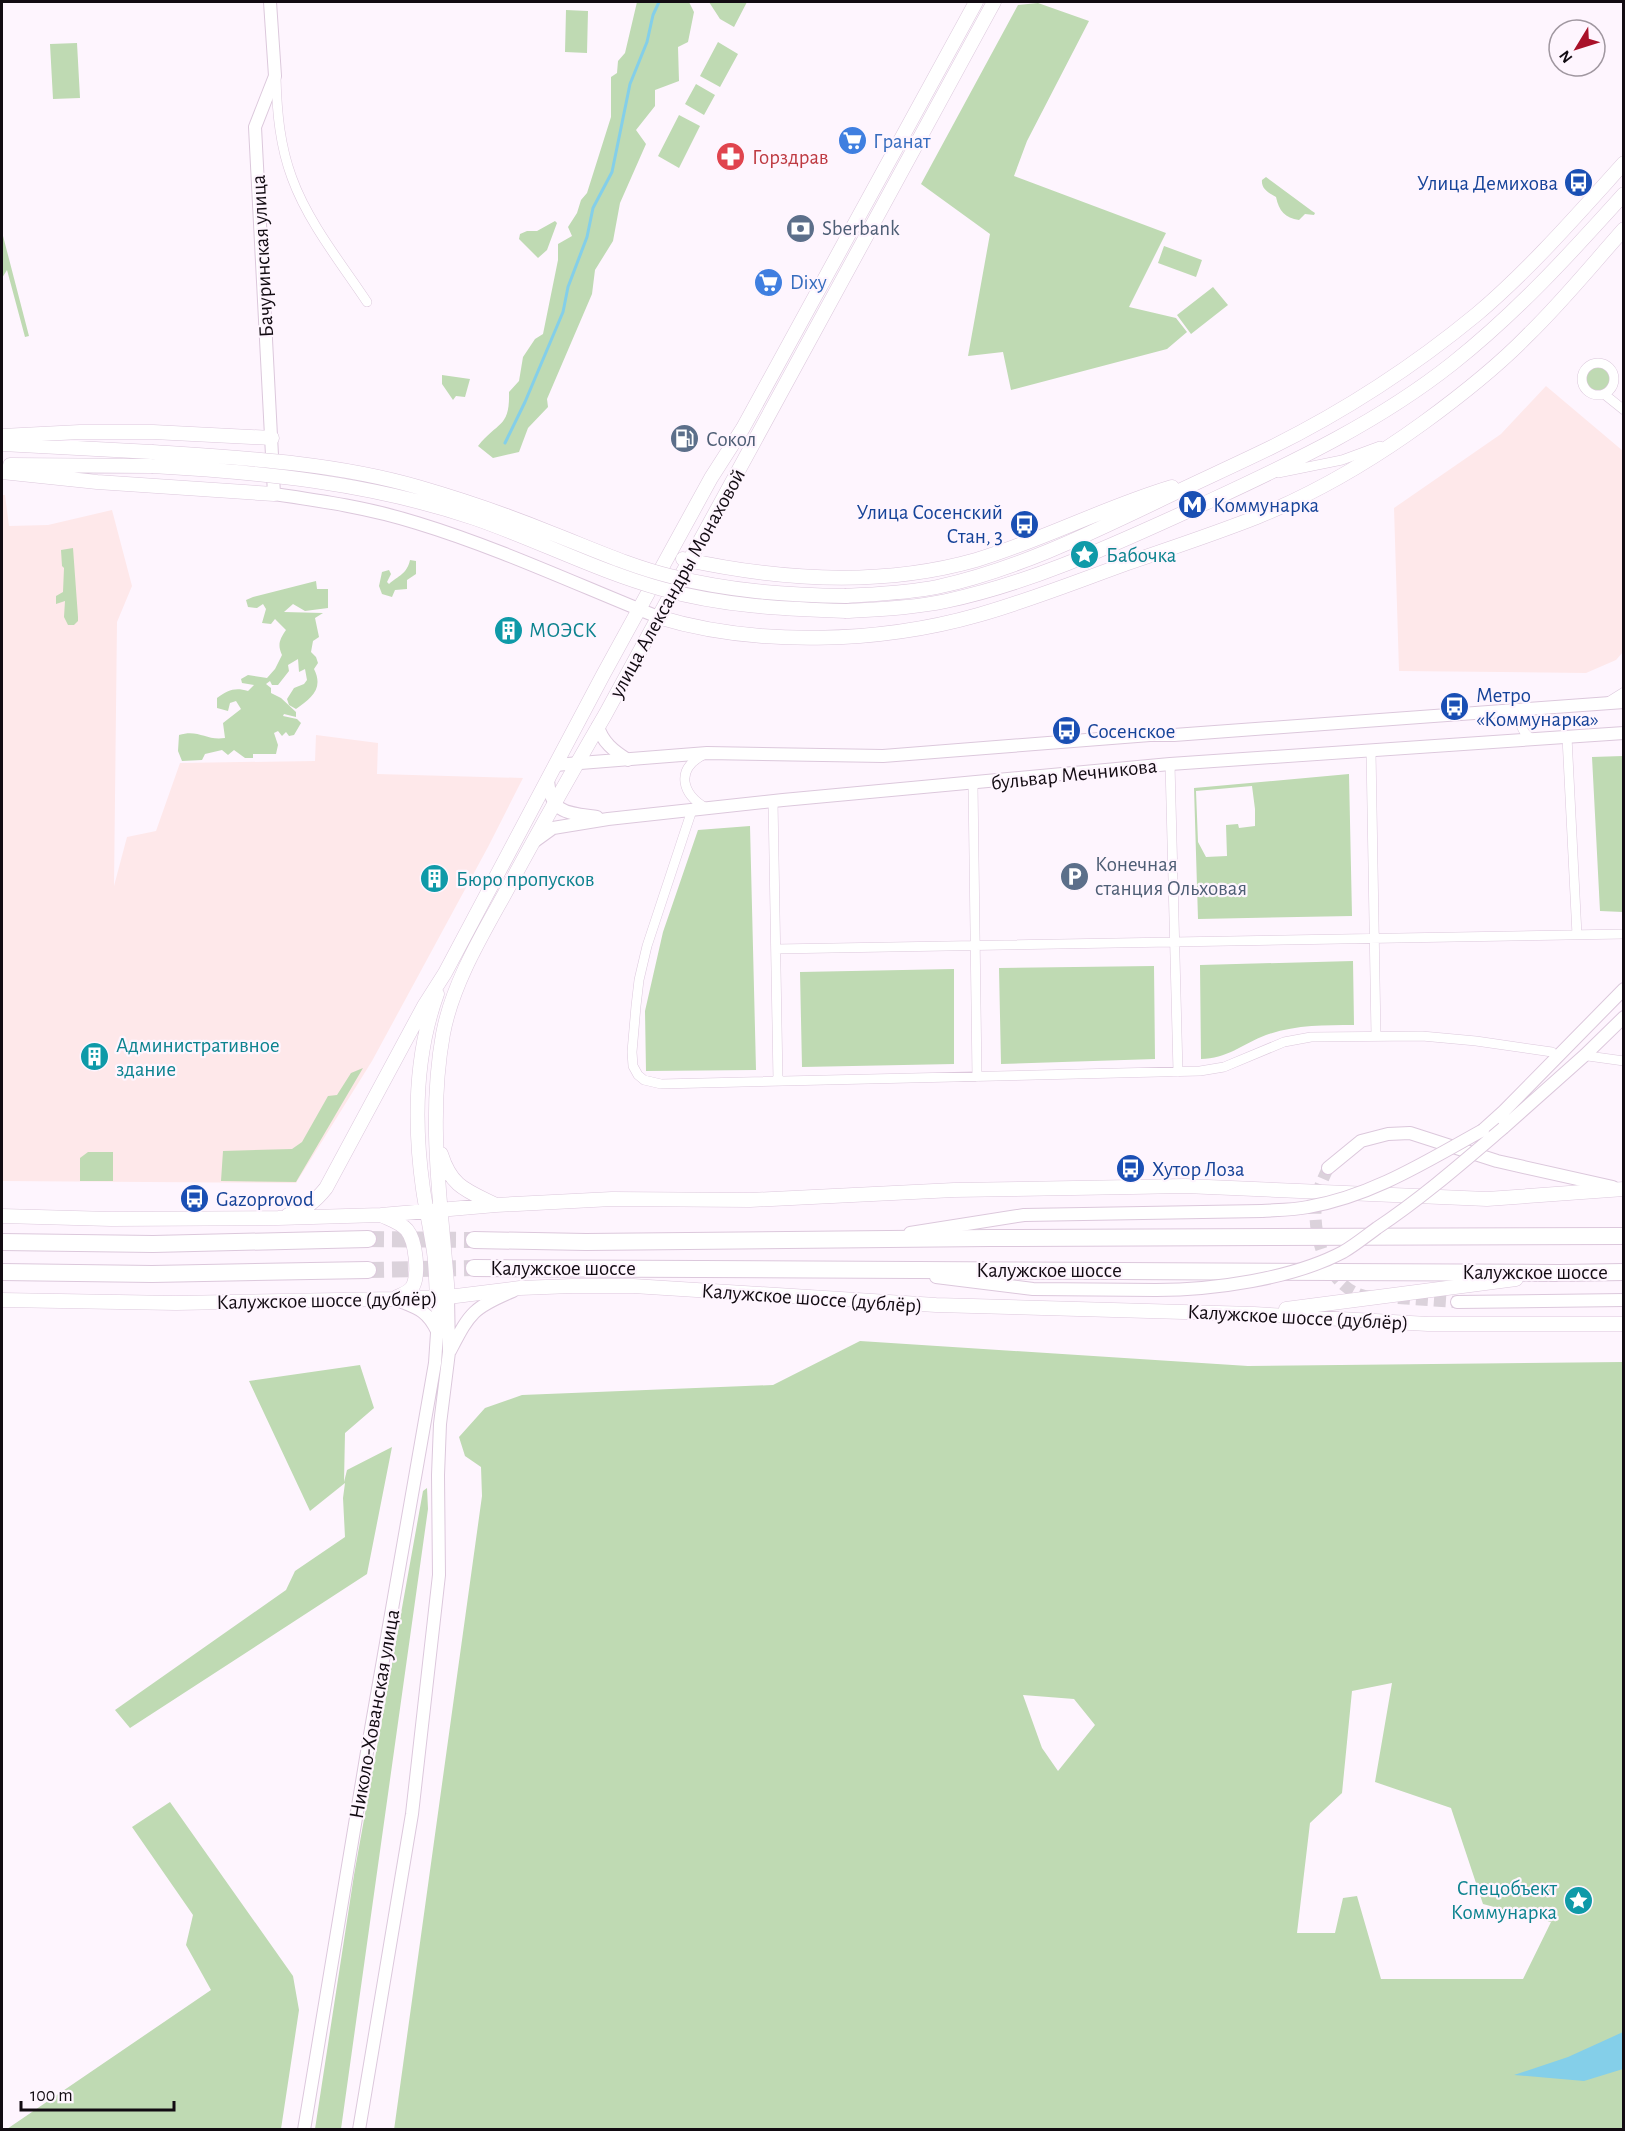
<svg xmlns="http://www.w3.org/2000/svg" width="1625" height="2131" font-family="'Alegreya Sans',sans-serif">
  <style>
    .commercial { fill: #fee8ea }
    .green { fill: #bfdab3; fill-rule: evenodd }
    .water { fill: #84cfe9 }
    .lines { fill: none; stroke-linecap: round; stroke-linejoin: round }
    .stream { stroke: #84cfe9; stroke-width: 3 }
    .tertiary-tunnel { stroke: #dbd2db; stroke-width: 12; stroke-dasharray: 12 6; stroke-linecap: butt }
    .trunk-tunnel { stroke: #dbd2db; stroke-width: 16; stroke-dasharray: 16 8; stroke-linecap: butt }
    .minor-casing { stroke: #dcc8dc; stroke-width: 10 }
    .tertiary-casing { stroke: #dcc8dc; stroke-width: 14 }
    .secondary-casing { stroke: #dcc8dc; stroke-width: 15 }
    .trunk-casing { stroke: #dcc8dc; stroke-width: 18 }
    .minor { stroke: #fff; stroke-width: 9 }
    .tertiary { stroke: #fff; stroke-width: 12 }
    .secondary { stroke: #fff; stroke-width: 14 }
    .trunk { stroke: #fff; stroke-width: 16 }
    .tertiary-bridge-casing { stroke: #dcc8dc; stroke-width: 14; stroke-linecap: butt }
    .secondary-bridge-casing { stroke: #dcc8dc; stroke-width: 15; stroke-linecap: butt }
    .tertiary-bridge { stroke: #fff; stroke-width: 12 }
    .secondary-bridge { stroke: #fff; stroke-width: 14 }
    .labels { text-anchor: middle; stroke-width: 4.5; stroke-linejoin: round; paint-order: stroke }
    .shop-label { font-size: 21px; fill: #366cbe; stroke: #fef5fe; text-anchor: start }
    .health-label { font-size: 21px; fill: #be3a42; stroke: #fef5fe; text-anchor: start }
    .transit-label { font-size: 21px; fill: #164399; stroke: #fef5fe; text-anchor: start }
    .service-label { font-size: 21px; fill: #4e5e75; stroke: #fef5fe; text-anchor: start }
    .street-label { font-size: 21px; fill: #120b12; stroke: #fef5fe }
    .culture-label { font-size: 21px; fill: #0d838f; stroke: #fef5fe; text-anchor: start }
  </style>
  <rect width="100%" height="100%" fill="#fef5fe"/>
  <path class="commercial" d="M1546 386 1623 451V652L1616 660 1586 673 1399 671 1394 508 1501 434Z
    M2 495H5L9 526 48 525 112 510 132 586 117 622 114 886 127 837 156 831 180 763 315 761 316 735 378 743 377 774 523 778 488 847 372 1061 296 1183 2 1181Z"/>
  <path class="green" d="M637 2H689L694 12 688 42 678 47 679 81 655 90V106L636 130 646 144 620 203 613 241 595 270 592 294 547 399 548 407 528 428 519 452 493 458 478 446C498 421 510 428 509 392L519 381 523 357 535 339 543 334 558 260V244L572 236 568 227 577 213 581 200 587 193 611 117V77L617 73 618 61 625 53Z
    M709 2H747L734 27 720 19Z
    M1038 3 1089 21 1027 141 1014 176 1166 233 1129 307 1176 318 1187 332 1167 349 1011 390 1003 352 968 356 990 234 921 184 1018 5Z
    M566 10 588 11 587 53 565 52Z
    M718 42 738 54 720 87 700 76Z
    M77 43 80 98 53 99 50 44Z
    M696 84 715 95 704 115 685 104Z
    M679 115 700 126 679 168 658 156Z
    M1266 177 1312 211 1315 213 1314 215 1305 214 1299 220C1285 218 1279 211 1276 197 1269 193 1261 189 1262 180Z
    M555 221 557 223 547 250 538 258 519 239 520 234 527 231H537Z
    M2 232 29 336 25 337 7 270 2 278 3 260Z
    M1164 246 1202 260 1196 277 1158 263Z
    M1213 287 1228 305 1191 334 1177 315Z
    M1586 379a12 12 0 1 1 24 0a12 12 0 1 1-24 0Z
    M442 375 470 379 465 397 456 396 453 400 442 384Z
    M73 548 78 617V621L74 625H68L64 617 65 601 56 604V596L63 592 64 568 62 566 61 550Z
    M410 560 416 561V574L407 580V589L395 590 392 597 382 594 379 586 382 572 389 570 391 574 387 582 389 584C398 576 407 574 410 560Z
    M316 581 317 589H328V608L305 611 293 604 284 612 323 613 315 618 319 637 313 641 311 652 316 657 318 663 314 669C324 689 311 698 296 709L289 705 287 699 294 688 304 684 307 680 305 669 299 672 298 659 288 665 289 671 278 685H272L270 681 266 684 271 688V693L281 698 296 712V717L284 714 283 716 297 719 301 723 294 735 289 736 286 732 282 736 278 731 274 733 278 745 276 754H253V758H245L234 750 228 755 222 750 205 754 202 760 182 761 178 751 179 735C199 729 206 741 225 738L223 723 241 709 236 701 230 703 228 711 217 708V698C228 690 235 687 248 691L254 685 242 683 241 679 248 675 267 678 275 669 282 655C277 644 280 639 286 630L275 619 271 624 262 623 266 609 263 604 257 608 248 607 246 600 253 597Z
    M1623 756V912L1600 911 1592 757Z
    M1349 774 1352 916 1198 919 1194 788ZM1252 786 1255 809V826L1239 828 1238 824 1226 825 1227 856 1206 857 1198 842 1196 791Z
    M750 826 756 1070 646 1071 645 1011 663 932 698 830Z
    M1353 961 1354 1025C1324 1025 1294 1025 1266 1035 1243 1044 1226 1059 1201 1059L1200 965Z
    M1154 966 1155 1059 1001 1064 999 968Z
    M954 969V1064L802 1067 800 972Z
    M363 1068 296 1182 221 1181 223 1151 292 1149 302 1142 328 1096 337 1095 351 1073Z
    M88 1152H113V1181H80V1158Z
    M860 1341 1248 1366 1623 1362V2129L394 2130 482 1496 481 1467 465 1456 459 1437 485 1408 522 1395 773 1385ZM1392 1683 1375 1782 1451 1808 1483 1904 1551 1922 1523 1979H1381L1357 1896 1343 1898 1335 1933H1297L1310 1823 1342 1793 1352 1691ZM1023 1695 1074 1699 1095 1725 1058 1771 1042 1748Z
    M360 1365 374 1408 345 1433 344 1482 347 1470 392 1447 367 1574 130 1728 115 1710 286 1590 295 1571 345 1537 343 1498 345 1483 310 1511 249 1381Z
    M427 1488 428 1509 341 2129H315L354 1875 423 1491Z
    M170 1802 293 1976 299 2010 281 2129H7L211 1990 186 1945 193 1915 132 1827Z"/>
  <path class="water" d="M1623 2032V2069L1584 2081 1514 2075 1568 2057Z"/>
  <g class="lines">
    <path class="stream" d="M505 443 525 402 563 312 568 287 587 237 593 208 612 172 630 84 647 42 653 15 659 2"/>
    <path class="tertiary-tunnel" d="M1328 1168C1323 1179 1317 1191 1316 1203 1312 1239 1330 1294 1372 1297
      M1398 1298 1457 1302"/>
    <path class="trunk-tunnel" d="M368 1239 474 1240
      M368 1270 474 1268"/>
    <defs>
      <path id="minor" d="M276 78C277 113 280 146 292 178 308 222 341 263 367 302
        M1582 379a16 16 0 1 1 32 0a16 16 0 1 1-32 0Z
        M1604 394 1624 410
        M1278 473 1342 460 1380 446
        M1608 702 1624 692
        M1529 709C1517 720 1520 731 1532 739
        M1567 737 1577 935
        M1371 751 1376 1036
        M703 755C675 770 682 794 706 808
        M1170 764 1178 1072
        M973 784 977 1077
        M773 801 778 1081
        M692 810 647 946 639 980 636 1006 632 1052 633 1066 638 1075 644 1080 661 1084 1200 1071 1224 1067 1284 1042 1311 1037 1422 1036 1476 1041 1552 1052
        M776 949 1624 934
        M1588 1056 1624 1061"/>
      <path id="tertiary" d="M270 2 275 76 255 127 274 494C322 501 370 508 417 523 499 548 578 585 658 617
        M598 726C602 742 614 751 628 760
        M555 765 707 753 883 756 1150 735H1174L1624 702
        M548 779C550 814 568 813 597 817
        M535 841 553 828 608 819 783 800 1170 764 1624 733
        M1503 1128 1585 1055 1624 1017
        M1483 1130 1504 1111 1624 989
        M1328 1168 1361 1141 1388 1134 1410 1133 1497 1161 1613 1187
        M910 1233 1024 1215 1262 1211
        M936 1277 1033 1289 1156 1290
        M397 1300C417 1308 427 1310 437 1331
        M1457 1302 1624 1300
        M450 1351C470 1313 472 1308 513 1291
        M304 2130 368 1746 435 1363 438 1318 437 1298
        M359 2130 412 1814 439 1575 438 1475 440 1424 449 1352 448 1297"/>
      <path id="secondary" d="M2 436 80 432H153L272 438
        M2 444 152 452
        M10 465 152 466
        M2 472 97 482 274 494
        M683 559C778 580 881 587 976 560 1043 540 1105 507 1172 487
        M846 596C877 594 907 593 937 587 1015 570 1087 535 1158 501 1195 483 1233 466 1270 448 1343 412 1414 366 1477 314 1530 269 1577 215 1624 163
        M846 611C879 609 913 608 946 601 1040 581 1125 539 1212 500 1296 461 1380 421 1453 363 1516 313 1570 254 1624 194
        M658 617C756 647 880 643 978 615 1028 601 1078 581 1128 563 1171 548 1214 534 1257 517 1316 493 1372 460 1423 423 1460 396 1496 368 1528 335 1562 302 1592 265 1624 229
        M441 1154C451 1186 465 1190 494 1204
        M288 1215C306 1208 314 1203 326 1188L424 1006 445 973 603 675 711 478 743 428 976 2
        M2 1216 111 1219 278 1218 381 1215 496 1205 612 1199 750 1200 954 1190 1132 1187 1185 1186 1487 1199 1624 1189
        M383 1216C392 1220 401 1223 407 1230 416 1241 419 1274 413 1286 410 1292 403 1294 397 1297
        M448 1297C442 1209 427 1123 443 1034 452 986 479 940 503 897 536 836 570 775 605 715L994 2
        M437 1298C436 1282 436 1267 434 1252 431 1231 426 1210 423 1189 414 1125 415 1055 437 994
        M2 1300 176 1303 393 1299 448 1297 520 1288 572 1286H633L936 1305 1254 1314 1428 1324H1624
        M1286 1309 1516 1279"/>
      <path id="trunk" d="M474 1240 586 1242 990 1238 1624 1236
        M2 1242 153 1244 368 1239
        M474 1268 1559 1273 1624 1272
        M2 1272 152 1274 368 1270"/>
    </defs>
    <use href="#minor" class="minor-casing"/>
    <use href="#tertiary" class="tertiary-casing"/>
    <use href="#secondary" class="secondary-casing"/>
    <use href="#trunk" class="trunk-casing"/>
    <use href="#minor" class="minor"/>
    <use href="#tertiary" class="tertiary"/>
    <use href="#secondary" class="secondary"/>
    <use href="#trunk" class="trunk"/>
    <defs>
      <path id="tertiary-bridge" d="M1262 1211C1277 1210 1293 1210 1308 1207 1372 1196 1427 1161 1483 1130
        M1156 1290C1213 1290 1292 1279 1343 1252 1355 1245 1366 1236 1377 1228 1422 1198 1462 1163 1503 1128"/>
      <path id="secondary-bridge" d="M152 452C241 458 331 462 418 487 463 500 507 515 551 533 590 548 629 566 670 576 730 591 785 595 846 596
        M152 466C261 472 370 483 474 518 538 540 597 571 662 589 722 606 784 609 846 611"/>
    </defs>
    <use href="#tertiary-bridge" class="tertiary-bridge-casing"/>
    <use href="#secondary-bridge" class="secondary-bridge-casing"/>
    <use href="#tertiary-bridge" class="tertiary-bridge"/>
    <use href="#secondary-bridge" class="secondary-bridge"/>
  </g>
  <defs>
    <symbol id="supermarket-disc" viewBox="-11 -11 22 22"><circle r="9.5" fill="#3f7fe0" stroke="#fef5fe"/><path d="M-6-5.5h2.5l.6 2H6L4.5 2H-2.5L-4.4-4H-6ZM-1.5 3.2a1.3 1.3 0 1 0 .1 0ZM3 3.2a1.3 1.3 0 1 0 .1 0Z" fill="#fff"/></symbol>
    <symbol id="pharmacy-disc" viewBox="-11 -11 22 22"><circle r="9.5" fill="#e0444e" stroke="#fef5fe"/><path d="M-2-6h4v4h4v4h-4v4h-4v-4h-4v-4h4Z" fill="#fff"/></symbol>
    <symbol id="bus-disc" viewBox="-11 -11 22 22"><circle r="9.5" fill="#1a4fb4" stroke="#fef5fe"/><path d="M-5-6H5V4H4V6H2V4H-2V6H-4V4H-5ZM-3.5-4V0h7V-4ZM-3.5 1.2v1.5H-2V1.2ZM2 1.2v1.5H3.5V1.2Z" fill="#fff"/></symbol>
    <symbol id="bank-disc" viewBox="-11 -11 22 22"><circle r="9.5" fill="#5c6f8a" stroke="#fef5fe"/><path d="M-6-4H6V4H-6ZM0-2.3a2.3 2.3 0 1 0 0 4.6a2.3 2.3 0 1 0 0-4.6Z" fill="#fff"/></symbol>
    <symbol id="fuel-disc" viewBox="-11 -11 22 22"><circle r="9.5" fill="#5c6f8a" stroke="#fef5fe"/><path d="M-5.5-6h7V0h2V4h1.3V-2.5L3-4.5l.8-.8L6-3V5H2.5V1h-1V6h-7ZM-4.2-4.7v3.2H.2V-4.7Z" fill="#fff"/></symbol>
    <symbol id="metro-disc" viewBox="-11 -11 22 22"><circle r="9.5" fill="#1a4fb4" stroke="#fef5fe"/><path d="M-5.5 5V-5H-3L0 0L3-5H5.5V5H3V-.5L0 4L-3-.5V5Z" fill="#fff"/></symbol>
    <symbol id="sight-disc" viewBox="-11 -11 22 22"><circle r="9.5" fill="#0f9aa8" stroke="#fef5fe"/><path d="M0-6L1.8-2.2L6-1.7L2.9 1.2L3.7 5.4L0 3.3L-3.7 5.4L-2.9 1.2L-6-1.7L-1.8-2.2Z" fill="#fff"/></symbol>
    <symbol id="building-disc" viewBox="-11 -11 22 22"><circle r="9.5" fill="#0f9aa8" stroke="#fef5fe"/><path d="M-4-6H4V6H1V3H-1V6H-4ZM-2.5-4.3h1.7v1.8h-1.7ZM.8-4.3h1.7v1.8H.8ZM-2.5-1h1.7V.8h-1.7ZM.8-1h1.7V.8H.8Z" fill="#fff"/></symbol>
    <symbol id="parking-disc" viewBox="-11 -11 22 22"><circle r="9.5" fill="#5c6f8a" stroke="#fef5fe"/><path d="M-3.5-5.5H1a3.5 3.5 0 0 1 0 7H-1V5.5H-3.5ZM-1-3.4V-.6H.8a1.4 1.4 0 0 0 0-2.8Z" fill="#fff"/></symbol>
  </defs>
  <g fill-rule="evenodd">
    <use href="#supermarket-disc" x="836" y="124" width="33" height="33"/>
    <use href="#pharmacy-disc" x="714" y="140" width="33" height="33"/>
    <use href="#bus-disc" x="1562" y="166" width="33" height="33"/>
    <use href="#bank-disc" x="784" y="212" width="33" height="33"/>
    <use href="#supermarket-disc" x="752" y="266" width="33" height="33"/>
    <use href="#fuel-disc" x="668" y="422" width="33" height="33"/>
    <use href="#metro-disc" x="1176" y="488" width="33" height="33"/>
    <use href="#bus-disc" x="1008" y="508" width="33" height="33"/>
    <use href="#sight-disc" x="1068" y="538" width="33" height="33"/>
    <use href="#building-disc" x="492" y="614" width="33" height="33"/>
    <use href="#bus-disc" x="1438" y="690" width="33" height="33"/>
    <use href="#bus-disc" x="1050" y="714" width="33" height="33"/>
    <use href="#parking-disc" x="1058" y="860" width="33" height="33"/>
    <use href="#building-disc" x="418" y="862" width="33" height="33"/>
    <use href="#building-disc" x="78" y="1040" width="33" height="33"/>
    <use href="#bus-disc" x="1114" y="1152" width="33" height="33"/>
    <use href="#bus-disc" x="178" y="1182" width="33" height="33"/>
    <use href="#sight-disc" x="1562" y="1884" width="33" height="33"/>
  </g>
  <g class="labels">
    <g class="shop-label">
      <text x="873" y="148">Гранат</text>
      <text x="790" y="289">Dixy</text>
    </g>
    <g class="health-label">
      <text x="752" y="164">Горздрав</text>
    </g>
    <g class="transit-label">
      <text x="1558" y="190" text-anchor="end">Улица Демихова</text>
      <text x="1213" y="512">Коммунарка</text>
      <text x="1003" y="519" text-anchor="end">Улица Сосенский<tspan x="1003" dy="24">Стан, 3</tspan></text>
      <text x="1476" y="702">Метро<tspan x="1476" dy="24">«Коммунарка»</tspan></text>
      <text x="1087" y="738">Сосенское</text>
      <text x="1152" y="1176">Хутор Лоза</text>
      <text x="216" y="1206">Gazoprovod</text>
    </g>
    <g class="service-label">
      <text x="822" y="235">Sberbank</text>
      <text x="706" y="446">Сокол</text>
      <text x="1095" y="871">Конечная<tspan x="1095" dy="24">станция Ольховая</tspan></text>
    </g>
    <g class="street-label">
      <text transform="translate(262 256) rotate(-93)" y="7">Бачуринская улица</text>
      <text transform="translate(677 583) rotate(-61)" y="7">улица Александры Монаховой</text>
      <text transform="translate(1074 774) rotate(-6)" y="7">бульвар Мечникова</text>
      <text x="563" y="1275">Калужское шоссе</text>
      <text x="1049" y="1277">Калужское шоссе</text>
      <text x="1535" y="1279">Калужское шоссе</text>
      <text transform="translate(812 1298) rotate(4)" y="7">Калужское шоссе (дублёр)</text>
      <text transform="translate(327 1300) rotate(-1)" y="7">Калужское шоссе (дублёр)</text>
      <text transform="translate(1298 1317) rotate(3)" y="7">Калужское шоссе (дублёр)</text>
      <text transform="translate(374 1714) rotate(-80)" y="7">Николо-Хованская улица</text>
    </g>
    <g class="culture-label">
      <text x="1106" y="562">Бабочка</text>
      <text x="529" y="637">МОЭСК</text>
      <text x="456" y="886">Бюро пропусков</text>
      <text x="116" y="1052">Административное<tspan x="116" dy="24">здание</tspan></text>
      <text x="1557" y="1895" text-anchor="end">Спецобъект<tspan x="1557" dy="24">Коммунарка</tspan></text>
    </g>
  </g>
  <rect width="1625" height="2131" fill="none" stroke="#120b12" stroke-width="6"/>
  <g transform="translate(1577 48) rotate(232)"><circle r="28" fill="#fef5fe" stroke="#a097a0" stroke-width="1.5"/>
  <path d="M0-4.5L10 22L0 15L-10 22Z" fill="#a91129"/>
  <text y="-9" font-size="16" font-weight="bold" text-anchor="middle" fill="#120b12">N</text>
  </g>
  <path d="M21 2101v9h153v-9" fill="none" stroke="#120b12" stroke-width="3"/>
  <text x="30" y="2101" font-size="18" fill="#120b12" stroke="#fef5fe" stroke-width="4.5" paint-order="stroke">100 m</text>
</svg>
